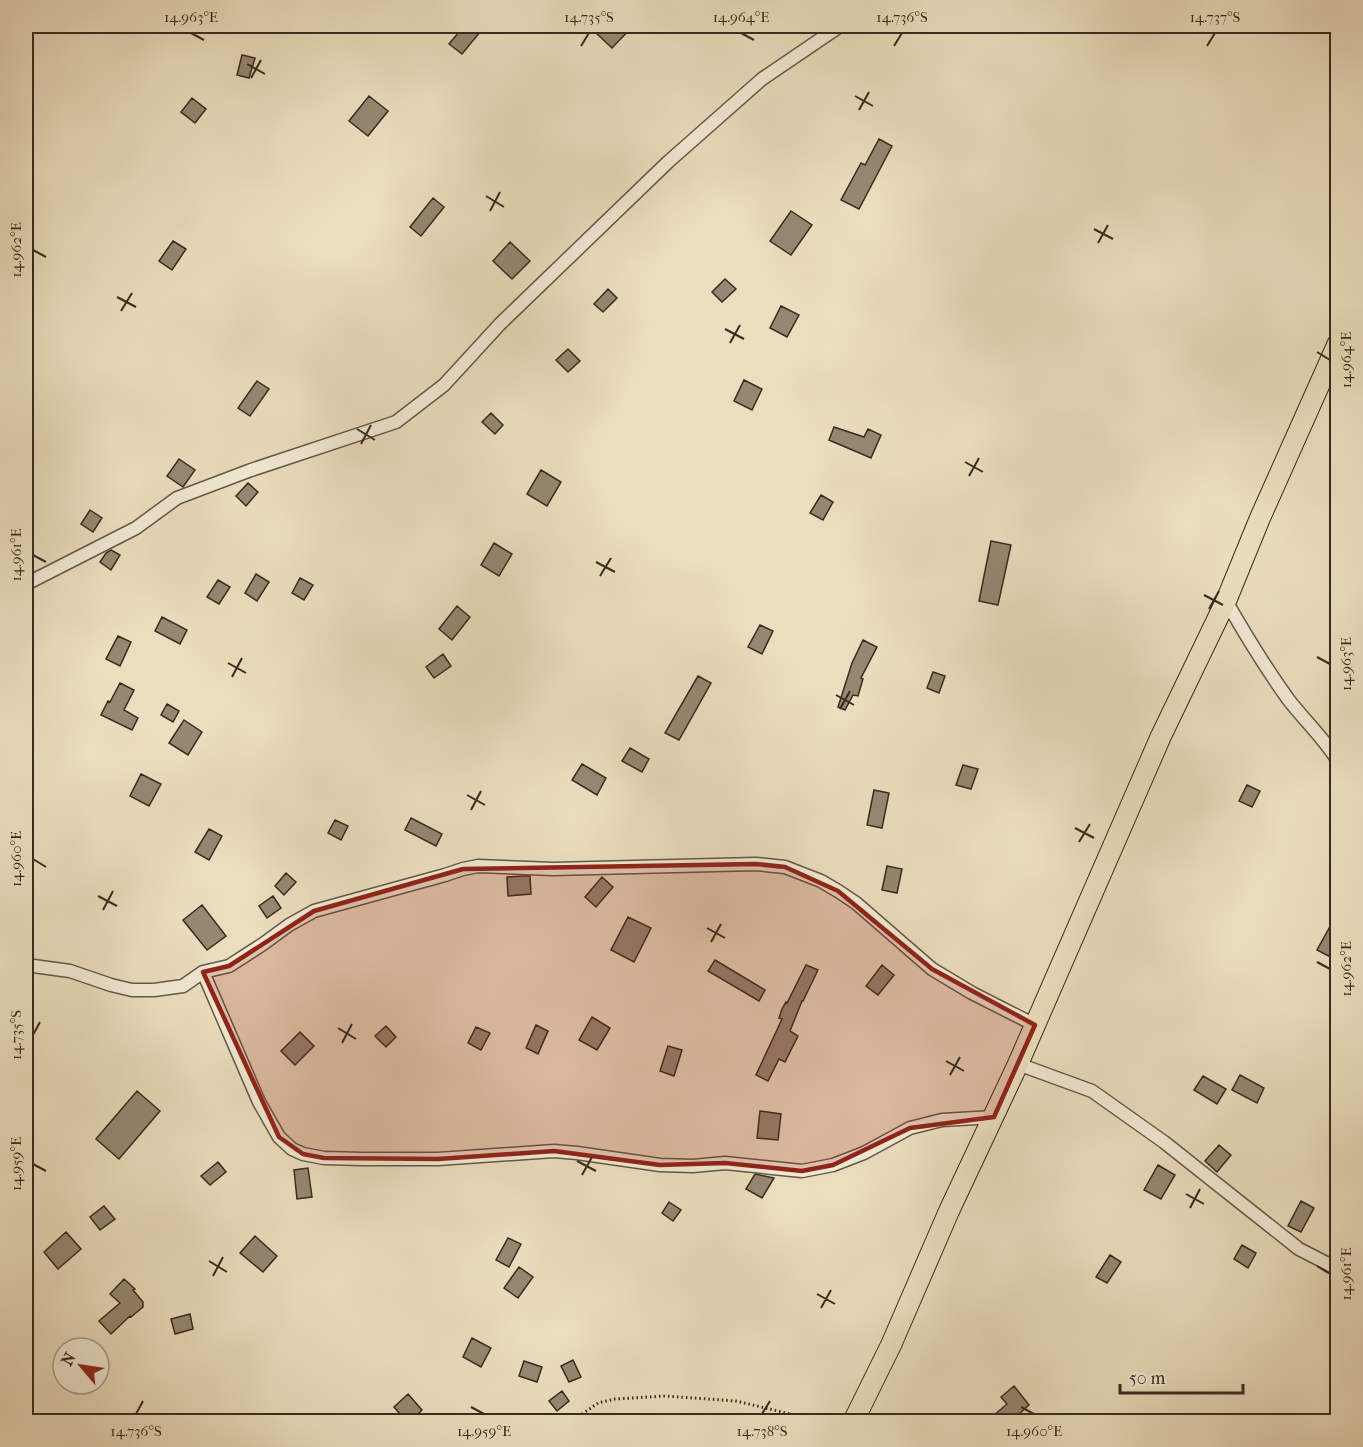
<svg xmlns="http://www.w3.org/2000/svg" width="1363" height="1447" font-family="'IM FELL French Canon',serif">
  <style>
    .building { fill: #958872; stroke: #372b20; stroke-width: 1.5 }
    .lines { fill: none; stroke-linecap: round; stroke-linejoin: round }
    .street-casing { stroke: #645848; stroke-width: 15 }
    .primary-casing { stroke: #372b20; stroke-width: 22 }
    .path { stroke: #372b20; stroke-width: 3; stroke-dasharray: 1.5 3; stroke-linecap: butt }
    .street { stroke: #f2ead5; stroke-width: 12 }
    .primary { stroke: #ebdebe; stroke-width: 20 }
    .marked { fill: #8f2418; fill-opacity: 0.2; stroke: #8f2418; stroke-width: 4.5; stroke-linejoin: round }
    .ticks { fill: none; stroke: #372b20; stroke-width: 2 }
    .neatline { fill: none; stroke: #372b20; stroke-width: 2 }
    .ticks-label { font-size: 15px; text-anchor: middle; fill: #372b20 }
  </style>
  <rect width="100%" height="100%" fill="#ebdebe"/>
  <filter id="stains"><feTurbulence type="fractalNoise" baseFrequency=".00333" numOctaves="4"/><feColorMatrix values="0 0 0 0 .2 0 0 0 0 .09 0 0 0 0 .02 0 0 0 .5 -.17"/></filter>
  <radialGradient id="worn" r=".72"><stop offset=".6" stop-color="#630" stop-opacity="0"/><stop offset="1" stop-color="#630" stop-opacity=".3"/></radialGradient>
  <path class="building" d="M464 26H485L462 54 449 44Z
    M603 26H633L612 48 596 33Z
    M242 55 255 58 249 78 237 75Z
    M369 96 388 111 368 136 349 121Z
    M192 98 206 109 195 123 181 112Z
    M879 139 892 146 859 209 841 200 861 163 865 165Z
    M433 198 444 207 421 236 410 227Z
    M791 211 812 225 791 255 770 241Z
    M173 241 186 249 172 270 159 261Z
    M510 242 530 261 512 279 493 261Z
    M725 279 736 289 722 302 712 292Z
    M608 289 617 298 603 312 594 304Z
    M781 306 799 315 787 337 770 328Z
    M568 349 580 361 568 372 556 360Z
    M744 380 762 389 752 410 734 401Z
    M257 381 269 389 250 416 238 408Z
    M491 413 503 425 495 434 482 422Z
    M834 427 864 437 868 429 881 435 871 458 829 440Z
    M179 459 195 470 183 487 167 476Z
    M541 470 561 482 547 506 527 494Z
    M248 483 258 492 246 506 236 496Z
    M821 495 833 502 823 520 810 513Z
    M90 510 102 518 93 532 81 524Z
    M991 541 1011 545 998 605 979 601Z
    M494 543 512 554 499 576 481 565Z
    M111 550 120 555 111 570 100 562 106 553Z
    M256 574 269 582 257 601 245 593Z
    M300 578 313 585 304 600 292 593Z
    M218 580 230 587 219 604 207 597Z
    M457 606 470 617 452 640 439 629Z
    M162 617 187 630 180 644 155 631Z
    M760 625 773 631 762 654 748 647Z
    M118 636 131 642 120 666 106 659Z
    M863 640 877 647 861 678 863 679 858 696 853 695 845 710 838 707 852 663Z
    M443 654 451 666 434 678 426 667Z
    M933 672 945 676 939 693 927 688Z
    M698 676 711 683 679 740 665 733Z
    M120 683 134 690 124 710 138 718 132 730 101 715 108 701 110 702Z
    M167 704 179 711 173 722 161 715Z
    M184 720 202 732 188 755 169 743Z
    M630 748 649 759 642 772 622 761Z
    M582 764 606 778 597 795 572 780Z
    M963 765 978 769 971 789 956 785Z
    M141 774 161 784 149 806 130 796Z
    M1247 785 1260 791 1252 807 1239 801Z
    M874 790 889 793 882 828 867 825Z
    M411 818 442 834 436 846 405 830Z
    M335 820 348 826 341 840 328 833Z
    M209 829 222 836 209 860 195 852Z
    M887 866 902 869 897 893 882 890Z
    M286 873 296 882 284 895 275 886Z
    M522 876H530L531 894 508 896 507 877Z
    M602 877 613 887 596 907 585 897Z
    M273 896 281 908 267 918 259 906Z
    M202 905 226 936 207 950 183 920Z
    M1338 912V961L1317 950Z
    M628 917 651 928 634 962 611 950Z
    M715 960 765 990 759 1001 708 971Z
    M806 965 818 970 803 1001H802L790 1031 798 1036 785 1062 779 1059 768 1081 756 1075 782 1019 779 1018 782 1009 786 1002 787 1003Z
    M882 965 894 975 878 995 866 986Z
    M592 1017 610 1028 597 1050 579 1040Z
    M536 1025 548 1031 538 1054 526 1048Z
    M386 1026 396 1037 386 1047 375 1036Z
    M476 1027 490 1033 481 1050 468 1043Z
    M300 1032 314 1046 295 1065 281 1051Z
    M668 1046 682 1050 674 1076 660 1071Z
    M1240 1075 1264 1088 1257 1103 1232 1090Z
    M1203 1076 1226 1089 1217 1104 1194 1090Z
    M137 1091 160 1111 119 1159 96 1139Z
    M760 1111 781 1114 778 1140 757 1138Z
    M1219 1145 1231 1155 1217 1172 1205 1161Z
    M218 1162 226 1172 210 1185 201 1176Z
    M1158 1165 1175 1175 1161 1199 1144 1190Z
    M308 1168 312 1197 297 1199 294 1170Z
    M755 1174 774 1178 762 1198 746 1189Z
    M1301 1201 1314 1208 1301 1232 1288 1226Z
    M669 1202 681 1210 673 1221 662 1213Z
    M104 1206 115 1219 100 1230 90 1217Z
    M66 1232 81 1249 58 1269 44 1252Z
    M255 1236 277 1256 263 1272 240 1253Z
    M508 1238 521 1244 509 1267 496 1260Z
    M1242 1245 1256 1253 1248 1268 1234 1259Z
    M1110 1255 1121 1262 1107 1283 1096 1277Z
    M519 1267 533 1277 518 1298 504 1288Z
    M124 1279 135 1289 133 1290 143 1302V1307L131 1317 130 1316 111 1334 99 1321 120 1303 110 1294Z
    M190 1314 193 1329 175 1334 171 1319Z
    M472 1338 491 1348 481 1367 463 1357Z
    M573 1360 581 1377 569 1382 561 1366Z
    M524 1361 542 1367 537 1382 519 1376Z
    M1014 1386 1029 1405 1010 1422H986L1007 1404 1001 1397Z
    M562 1391 569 1401 557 1411 549 1401Z
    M408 1394 422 1410 410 1422H407L394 1407Z"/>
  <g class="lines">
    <defs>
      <path id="street" d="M26 584 136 528 177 498 251 470 396 422 444 385 500 324 668 162 762 79 840 26
        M1226 601C1245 634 1265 667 1288 699 1304 720 1324 738 1338 761
        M26 965 70 971 111 985 132 990H154L183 986 203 972 229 966 263 944 289 925 314 911 445 875 463 869 478 866 553 869 756 864 785 867 821 881 838 891 856 903 932 969 972 993 1035 1025
        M203 972 259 1102 279 1137 292 1149 303 1154 324 1158 362 1159H438L554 1151 577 1153 660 1165 693 1166 725 1163 802 1171 833 1165 864 1153 910 1128 942 1120 994 1117
        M1018 1064 1092 1091 1164 1142 1299 1249 1338 1269"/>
      <path id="primary" d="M853 1422 891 1345 949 1211 1018 1064 1161 736 1226 601 1260 518 1338 343"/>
    </defs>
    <use href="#street" class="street-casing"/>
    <use href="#primary" class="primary-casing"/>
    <path class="path" d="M571 1422 598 1403 615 1399 665 1396 736 1401 807 1418 827 1422"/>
    <use href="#street" class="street"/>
    <use href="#primary" class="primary"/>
  </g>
  <path class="marked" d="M756 864 785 867 838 891 932 969 1035 1025 994 1117 910 1128 833 1165 802 1171 725 1163 660 1165 554 1151 438 1159 324 1158 303 1154 279 1137 203 972 229 966 314 911 463 869Z"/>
  <path class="ticks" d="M191 33 204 40M741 33 754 40M581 46 589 33M894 46 902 33M1207 46 1215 33M247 64 265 74M251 78 261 60M855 96 873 106M859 110 869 92M486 196 504 207M490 211 500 192M1094 229 1113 239M1098 243 1108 225M33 250 46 257M117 297 136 307M121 311 132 293M725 329 744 339M730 343 740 325M1317 352 1330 360M357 429 375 440M361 444 371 425M965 462 983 472M969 476 979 458M33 555 46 562M596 562 615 572M600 576 611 558M1204 595 1223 605M1209 609 1219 591M1317 657 1330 664M228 663 246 673M232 677 242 658M836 695 854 705M840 709 850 691M467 795 485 805M471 810 481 791M1075 828 1094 838M1079 842 1090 824M33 859 46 867M98 896 117 906M103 910 113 891M707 928 725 938M711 942 721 924M1317 962 1330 969M338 1028 356 1039M33 1035 40 1022M342 1043 352 1024M946 1061 964 1071M950 1075 960 1057M577 1161 596 1171M33 1164 46 1171M582 1175 592 1157M1186 1194 1204 1204M1190 1208 1200 1189M209 1261 227 1272M1317 1266 1330 1274M213 1276 223 1257M817 1294 835 1304M821 1308 831 1290M471 1407 484 1414M1021 1407 1034 1414M136 1414 143 1401M762 1414 770 1401"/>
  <rect width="1363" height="1447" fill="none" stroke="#ebdebe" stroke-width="66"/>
  <g transform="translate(81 1366) rotate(299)"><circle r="28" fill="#f2ead5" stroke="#a79e8d" stroke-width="1.5"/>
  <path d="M0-4.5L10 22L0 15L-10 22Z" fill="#8f2418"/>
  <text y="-9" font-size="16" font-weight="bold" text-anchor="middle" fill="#372b20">N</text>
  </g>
  <path d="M1120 1384v9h123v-9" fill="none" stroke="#372b20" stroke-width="3"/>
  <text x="1129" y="1384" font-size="18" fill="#372b20" stroke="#f2ead5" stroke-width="4.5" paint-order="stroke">50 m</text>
  <rect x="33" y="33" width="1297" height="1381" class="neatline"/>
  <g class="ticks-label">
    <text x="191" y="22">14.963°E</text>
    <text x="589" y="22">14.735°S</text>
    <text x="741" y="22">14.964°E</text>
    <text x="902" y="22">14.736°S</text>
    <text x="1215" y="22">14.737°S</text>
    <text transform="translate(16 250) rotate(-90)" y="5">14.962°E</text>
    <text transform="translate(1346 360) rotate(-90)" y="5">14.964°E</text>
    <text transform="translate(16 555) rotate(-90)" y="5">14.961°E</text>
    <text transform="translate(1346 664) rotate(-90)" y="5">14.963°E</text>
    <text transform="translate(16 859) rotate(-90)" y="5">14.960°E</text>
    <text transform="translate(1346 969) rotate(-90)" y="5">14.962°E</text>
    <text transform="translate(16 1035) rotate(-90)" y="5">14.735°S</text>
    <text transform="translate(16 1164) rotate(-90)" y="5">14.959°E</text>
    <text transform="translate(1346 1274) rotate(-90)" y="5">14.961°E</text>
    <text x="136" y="1436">14.736°S</text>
    <text x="484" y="1436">14.959°E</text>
    <text x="762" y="1436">14.738°S</text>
    <text x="1034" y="1436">14.960°E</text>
  </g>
  <rect width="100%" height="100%" filter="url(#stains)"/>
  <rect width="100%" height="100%" fill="url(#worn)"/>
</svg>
